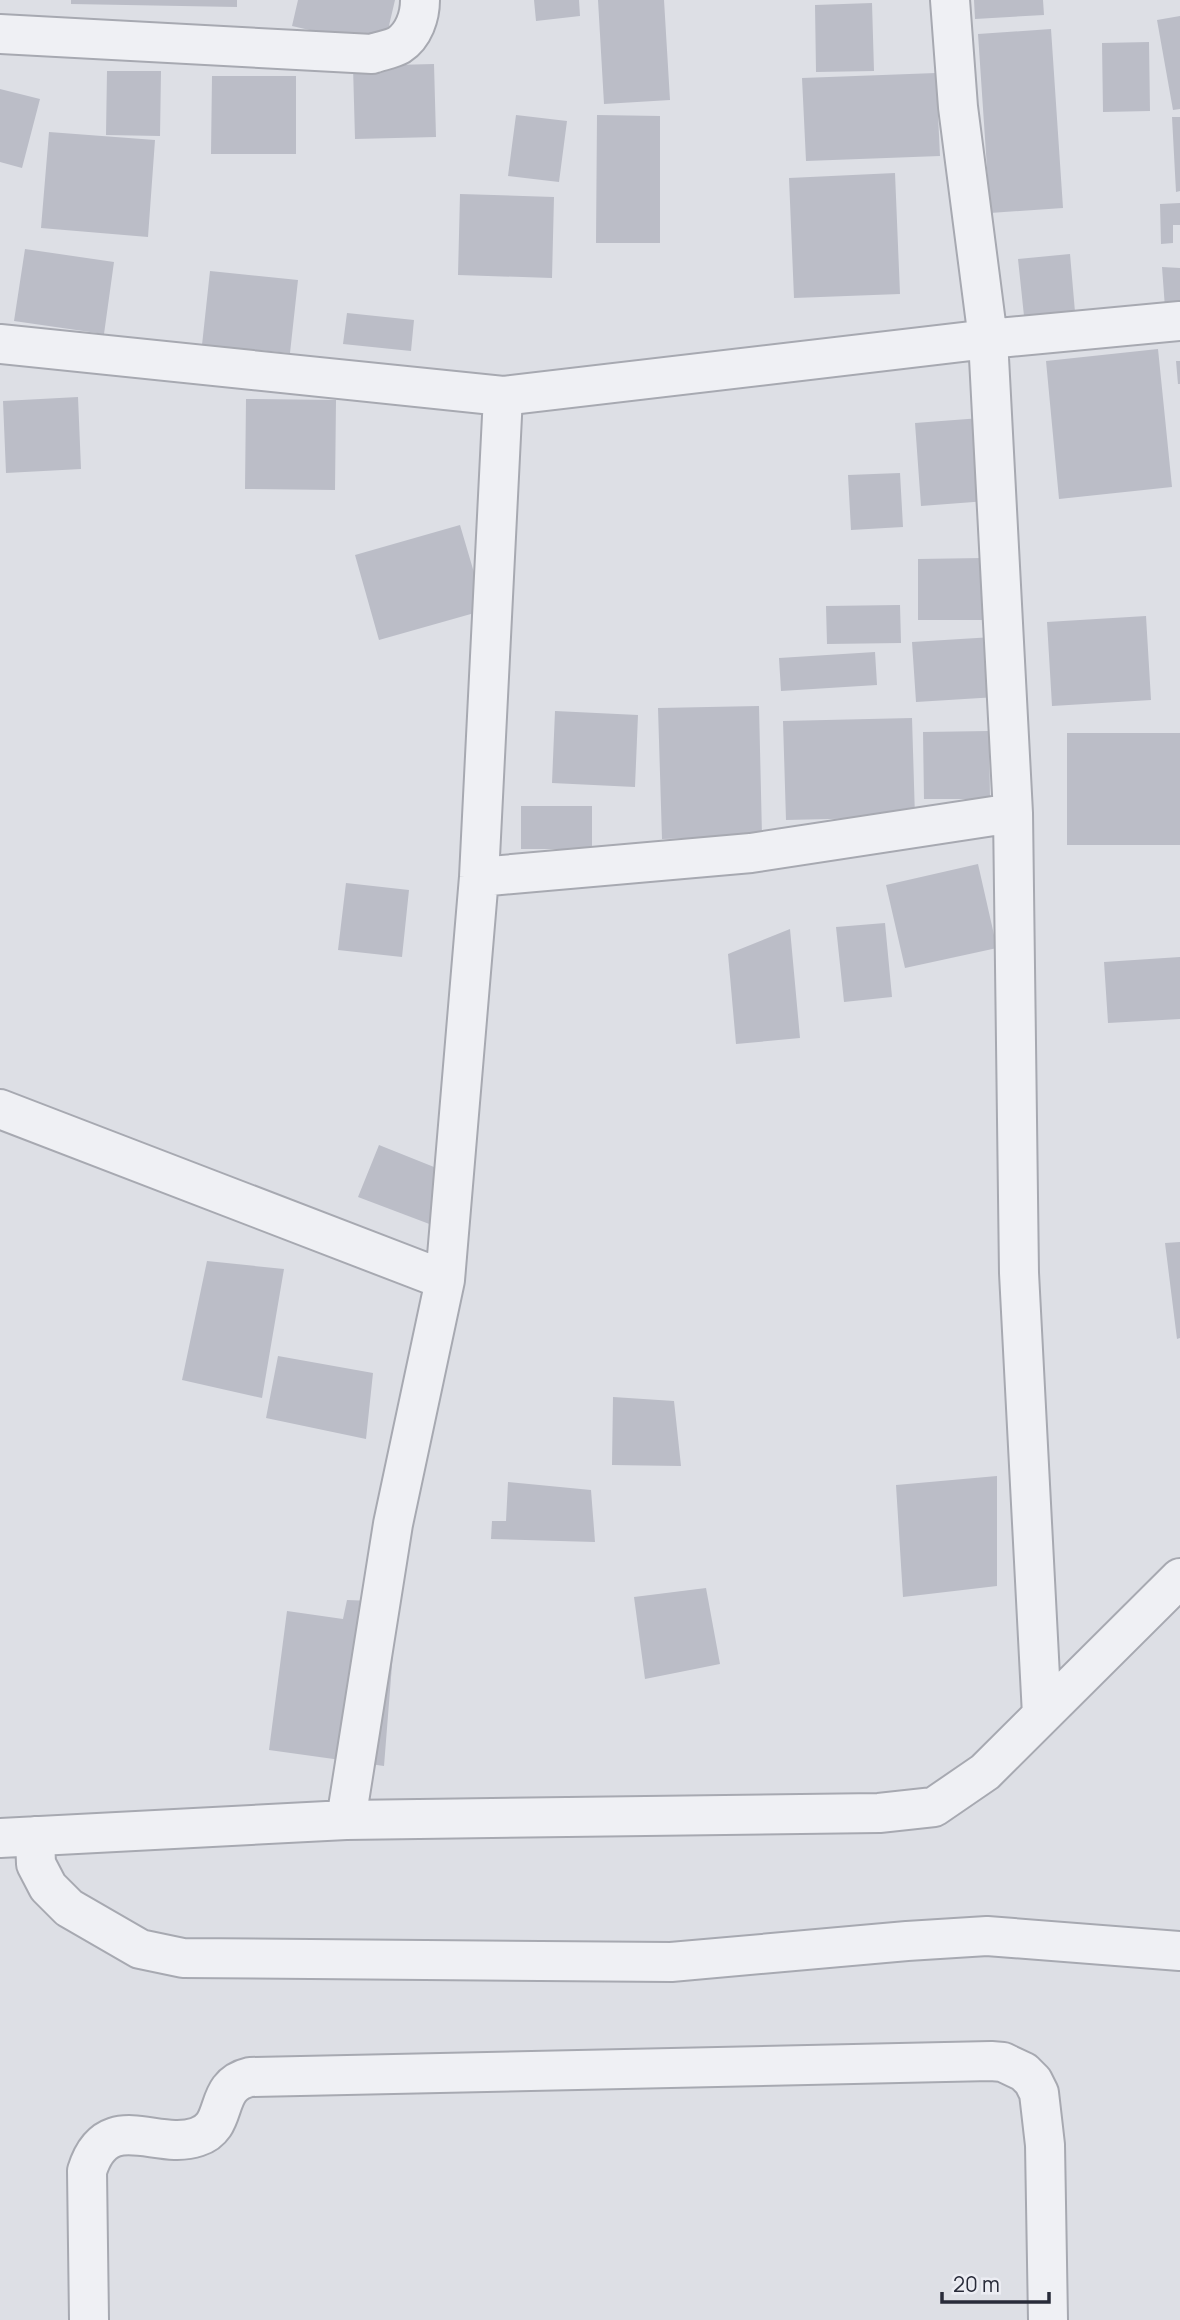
<svg xmlns="http://www.w3.org/2000/svg" width="1180" height="2320" font-family="Manrope,sans-serif">
  <style>
    .building { fill: #bbbdc7 }
    .lines { fill: none; stroke-linecap: round; stroke-linejoin: round }
    .minor-casing { stroke: #a7a9b1; stroke-width: 42 }
    .minor { stroke: #eff0f4; stroke-width: 38 }
  </style>
  <rect width="100%" height="100%" fill="#dddfe5"/>
  <path class="building" d="M71 0H237V7L71 4Z
    M298 0H395L384 47 292 26Z
    M534 0H579L580 16 536 21Z
    M598 0H664L670 100 604 104Z
    M974 0H1043L1044 15 975 19Z
    M872 3 874 71 816 72 815 5Z
    M1180 16V109L1173 110 1157 20Z
    M1051 29 1063 208 990 213 978 34Z
    M1149 42 1150 111 1103 112 1102 43Z
    M434 64 436 137 355 139 353 66Z
    M107 71H161L160 136 106 135Z
    M936 73 940 156 806 161 802 78Z
    M212 76H296V154H211Z
    M0 89 40 99 22 168 0 162Z
    M516 115 567 121 559 182 508 176Z
    M597 115 660 116V243H596Z
    M1172 117H1180V191L1176 192Z
    M49 132 155 140 148 237 41 228Z
    M895 173 900 294 794 298 789 178Z
    M460 194 554 197 552 278 458 275Z
    M1180 203V225H1173V243L1161 244 1160 204Z
    M25 249 114 262 104 334 14 321Z
    M1070 254 1075 312 1024 316 1018 259Z
    M1162 267 1180 268V308H1165Z
    M210 271 298 280 290 353 202 345Z
    M347 313 414 320 411 351 343 344Z
    M1158 349 1172 487 1059 499 1046 361Z
    M1176 361H1180V384H1178Z
    M78 397 81 469 6 473 3 401Z
    M246 399 336 400 335 490 245 489Z
    M981 418 987 501 921 506 915 423Z
    M900 473 903 527 851 530 848 475Z
    M460 525 485 610 379 640 355 555Z
    M983 558V620H918V559Z
    M900 605 901 643 827 644 826 606Z
    M1146 616 1151 700 1052 706 1047 622Z
    M993 637 997 697 916 702 912 642Z
    M875 652 877 685 781 691 779 658Z
    M759 706 762 836 662 839 658 708Z
    M555 711 638 715 635 787 552 783Z
    M912 718 915 817 786 820 783 721Z
    M989 731 990 799H924L923 732Z
    M1067 733H1180V845H1067Z
    M521 806H592V849H521Z
    M978 864 997 948 905 968 886 885Z
    M346 883 409 890 402 957 338 950Z
    M885 923 892 997 844 1002 836 927Z
    M790 929 800 1038 736 1044 728 954Z
    M1180 957V1019L1108 1023 1104 962Z
    M379 1145 454 1175 432 1225 358 1197Z
    M1180 1242V1338L1177 1339 1165 1243Z
    M207 1261 284 1269 262 1398 182 1380Z
    M278 1356 373 1373 366 1439 266 1418Z
    M613 1397 674 1401 681 1466 612 1465Z
    M997 1476V1586L903 1597 896 1485Z
    M508 1482 591 1490 595 1542 491 1539 492 1521H506Z
    M706 1588 720 1664 645 1679 634 1597Z
    M347 1600 397 1602 384 1766 269 1750 287 1611 343 1619Z"/>
  <g class="lines">
    <defs>
      <path id="minor" d="M950 0 958 107 988 339 1013 813 1019 1273 1042 1715
        M0 34 372 54C380 51 392 49 399 45 414 35 420 16 420 0
        M0 344 503 396 988 339 1180 321
        M479 877 751 853 1013 813
        M0 1109 445 1280
        M346 1820 393 1524 445 1280 479 877 503 396
        M35 1836 36 1864 48 1887 69 1908 140 1949 183 1958 671 1962 907 1941 987 1936 1180 1951
        M0 1838 346 1820 879 1813 934 1807 985 1772 1180 1578
        M89 2320 87 2171C107 2107 156 2151 197 2137 231 2126 211 2086 250 2077L991 2061 1003 2062 1024 2072 1033 2081 1039 2093 1045 2145 1048 2320"/>
    </defs>
    <use href="#minor" class="minor-casing"/>
    <use href="#minor" class="minor"/>
  </g>
  <path d="M942 2292v10h107v-10" fill="none" stroke="#282b39" stroke-width="3.5"/>
  <text x="953" y="2292" font-size="21" fill="#282b39" stroke="#ecedf3" stroke-width="5" paint-order="stroke">20 m</text>
</svg>
